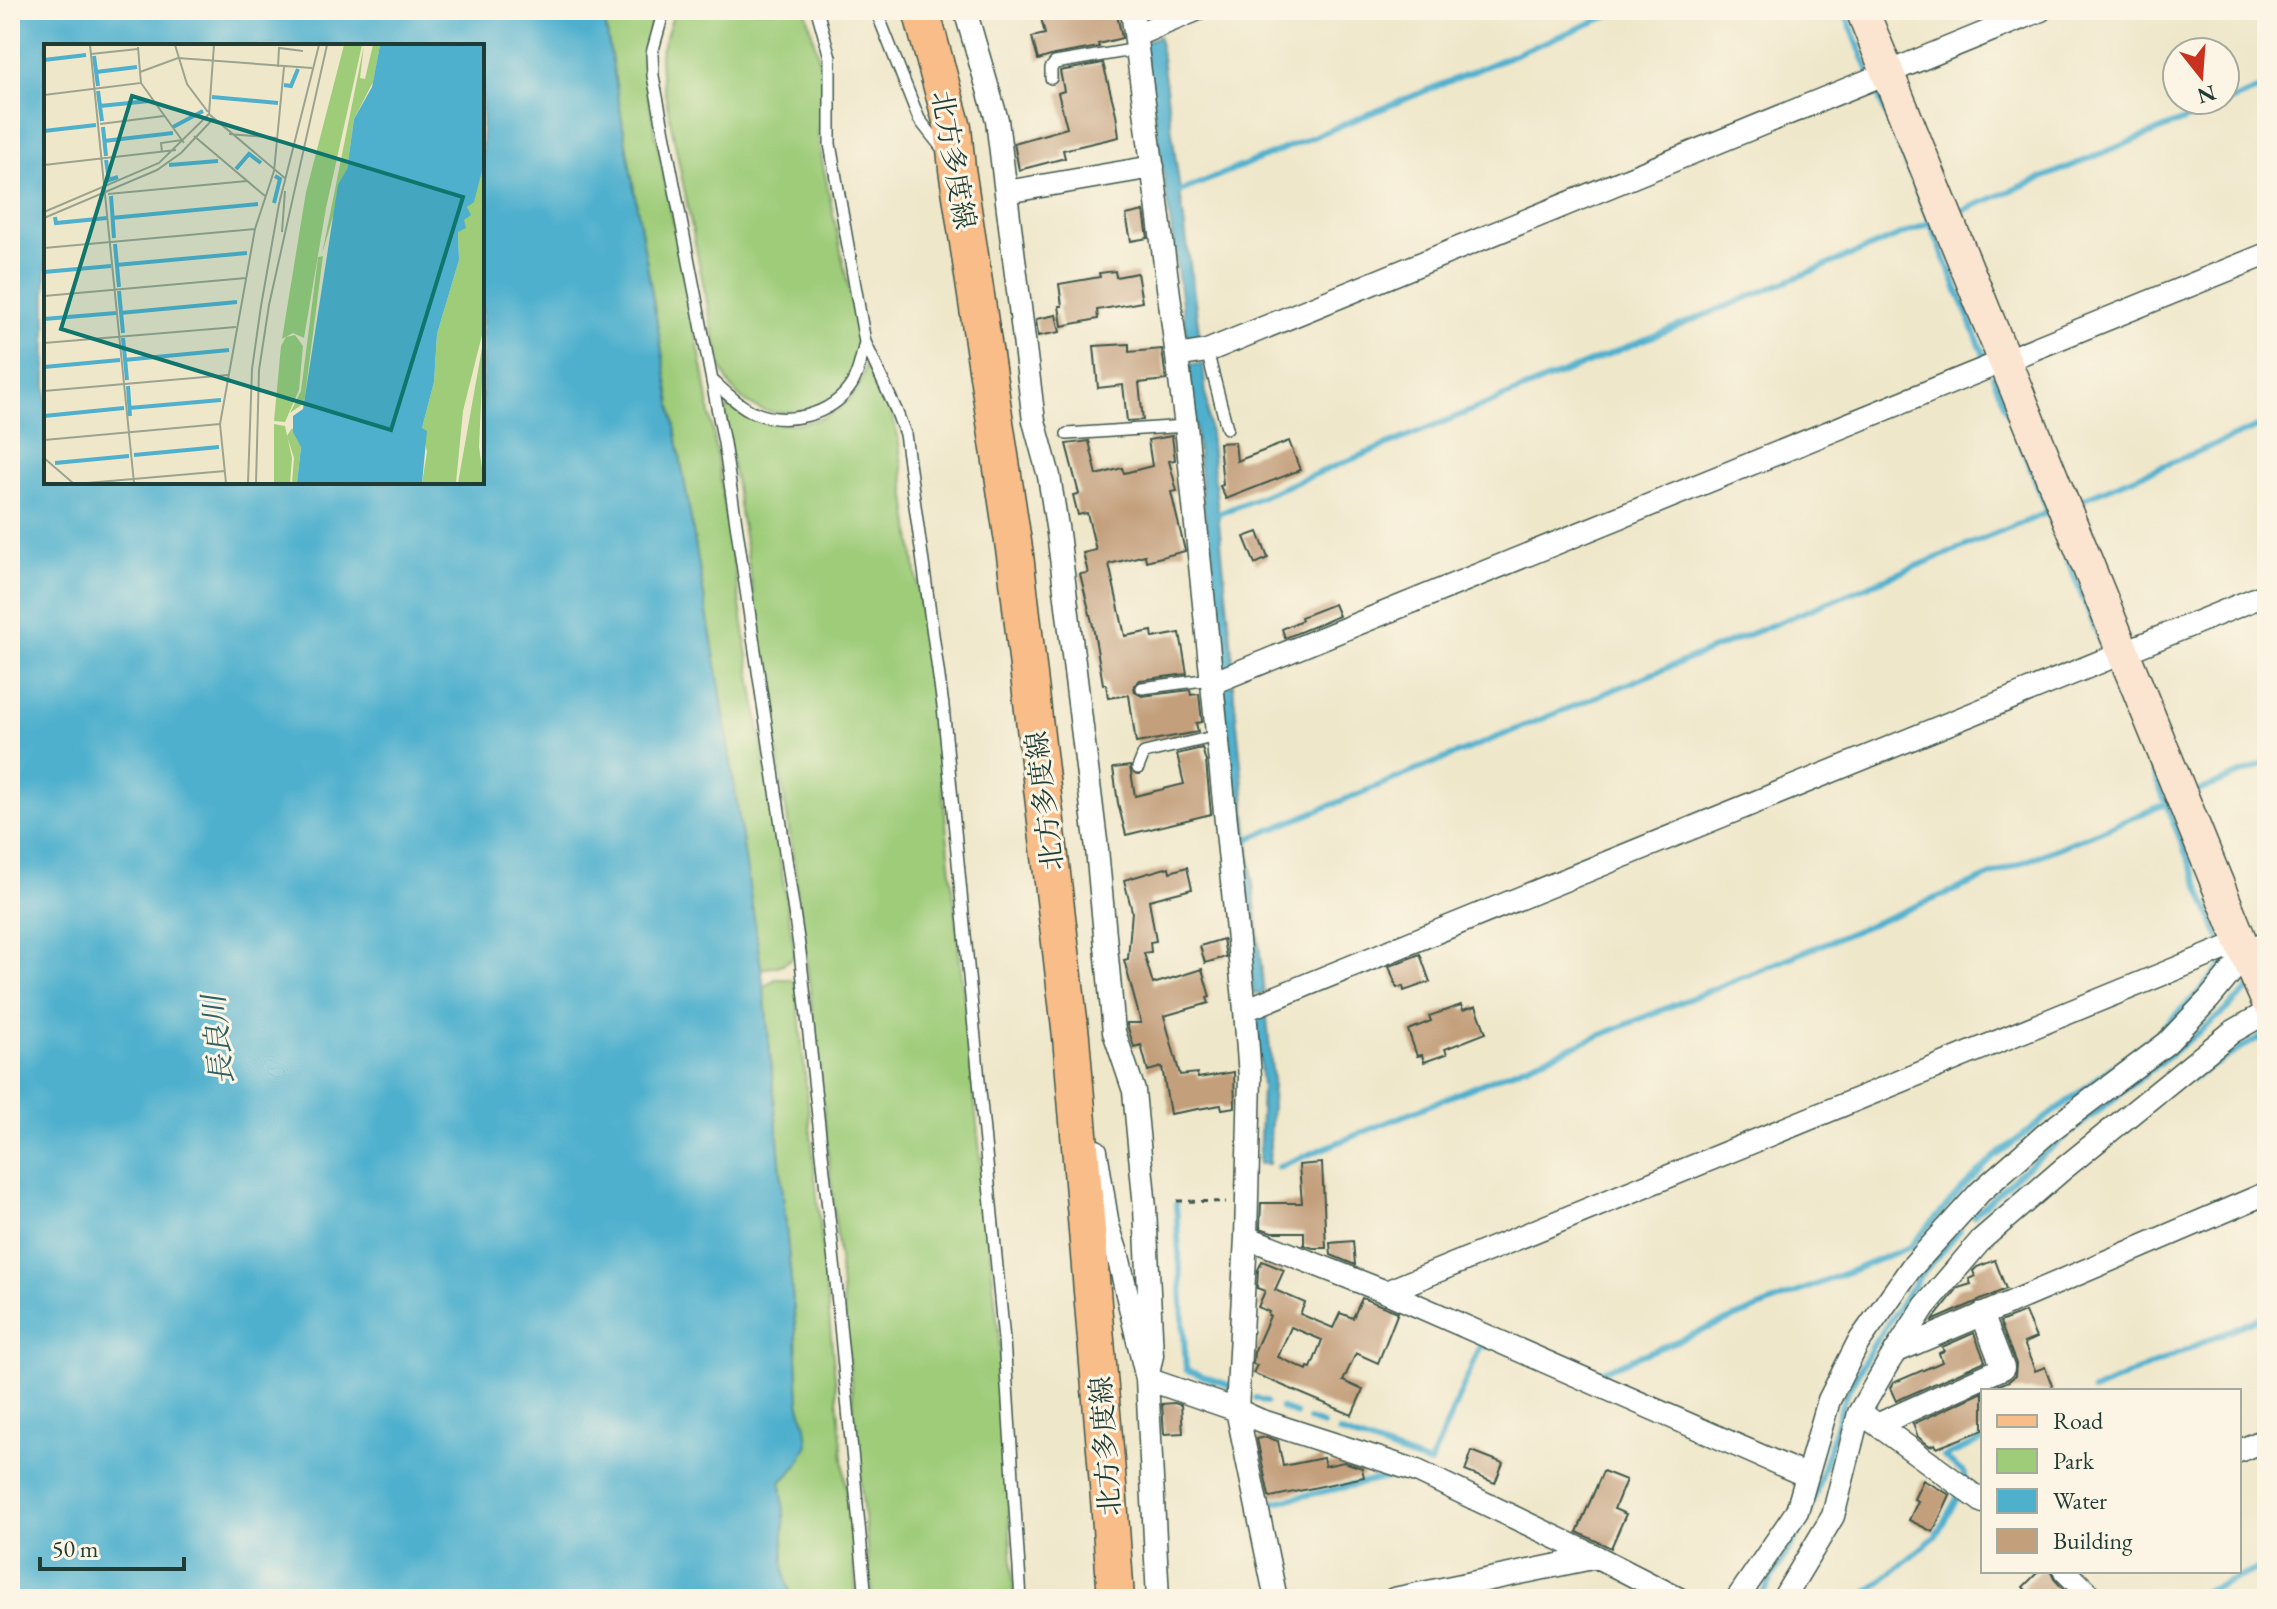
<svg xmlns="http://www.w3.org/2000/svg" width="2277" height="1609" font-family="'EB Garamond','Noto Serif JP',serif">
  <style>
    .green { fill: #9ecc79; stroke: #5e8456; stroke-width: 2 }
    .water { fill: #4fb0ce; stroke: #377681; stroke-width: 2; fill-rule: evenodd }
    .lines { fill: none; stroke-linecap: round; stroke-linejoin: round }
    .stream { stroke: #4fb0ce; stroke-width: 6 }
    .building { fill: #c39f7b; fill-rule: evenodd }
    .lane-casing { stroke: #3e564a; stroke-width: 14 }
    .street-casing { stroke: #3e564a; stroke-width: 25 }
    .secondary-casing { stroke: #3e564a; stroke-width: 35 }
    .primary-casing { stroke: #3e564a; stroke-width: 39 }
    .path { stroke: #3e564a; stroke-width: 3; stroke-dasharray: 6 6; stroke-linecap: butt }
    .lane { stroke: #fff; stroke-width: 11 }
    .street { stroke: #fff; stroke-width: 22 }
    .secondary { stroke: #fce5d0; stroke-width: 32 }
    .primary { stroke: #f8bd89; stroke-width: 36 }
    .labels { text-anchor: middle; stroke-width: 6; stroke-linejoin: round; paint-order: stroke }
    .street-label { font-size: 28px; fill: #1f3d34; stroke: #fcf5e5 }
    .water-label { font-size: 30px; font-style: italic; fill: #2d6062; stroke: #fcf5e5 }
    .inset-river { fill: none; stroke: #4fb0ce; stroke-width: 4 }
    .inset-road { fill: none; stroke: #9ca38e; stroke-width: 2 }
    .view { fill: #0f766e; fill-opacity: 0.15; stroke: #0f766e; stroke-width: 4 }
    .inset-edge { fill: none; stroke: #1f3d34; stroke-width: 4 }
  </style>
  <rect width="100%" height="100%" fill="#fcf5e5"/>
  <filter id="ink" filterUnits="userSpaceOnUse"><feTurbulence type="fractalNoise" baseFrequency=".0125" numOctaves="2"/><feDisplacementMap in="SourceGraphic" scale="16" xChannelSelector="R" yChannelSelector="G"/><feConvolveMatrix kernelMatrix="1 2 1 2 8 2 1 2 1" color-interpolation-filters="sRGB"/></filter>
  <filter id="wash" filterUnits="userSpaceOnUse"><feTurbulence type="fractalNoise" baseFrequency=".006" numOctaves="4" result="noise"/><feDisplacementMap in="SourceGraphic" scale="32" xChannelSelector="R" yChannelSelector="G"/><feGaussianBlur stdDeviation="1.8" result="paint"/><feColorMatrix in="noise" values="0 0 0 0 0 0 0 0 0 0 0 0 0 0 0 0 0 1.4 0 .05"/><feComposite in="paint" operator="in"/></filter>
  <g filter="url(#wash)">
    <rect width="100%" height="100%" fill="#efe7ca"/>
    <path class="green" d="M603 10H654L644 53V75L704 376 795 955C787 964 773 969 761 968L719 682Z
      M675 10H806L821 67 823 91 818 141 855 319C857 342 858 365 844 385 822 416 770 422 742 399 730 389 725 375 719 362L661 74 660 54Z
      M867 362 891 412 898 436 934 708 999 1338 1014 1599H872C851 1385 832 1170 806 956 783 774 754 594 724 413L731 403C740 409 749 416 758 419 794 431 839 421 859 386 862 379 864 370 867 362Z
      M775 979H789L796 983 857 1599H794C778 1575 785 1543 784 1515 783 1504 782 1493 781 1482L798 1465 806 1426 799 1402 796 1335 764 987Z"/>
    <path class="water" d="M10 10H603L719 682 764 987 796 1335 799 1402 806 1426 808 1444 798 1465 781 1482C782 1493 783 1504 784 1515 785 1543 779 1575 794 1599H10ZM46 46H482V482H46Z
      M1159 36 1201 346 1188 345 1144 42Z
      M1189 364 1203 365 1234 670 1220 669Z
      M1233 684 1264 994 1253 993 1222 688Z
      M1266 1008 1273 1081 1269 1164H1259L1262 1086 1255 1013Z"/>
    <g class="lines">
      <path class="stream" d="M1844 10 1869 72
        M1875 87 1986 360
        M1176 193 1623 10
        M1956 213 2267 86
        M1993 376 2105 652
        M2075 502 2267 423
        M1211 517 1937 220
        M2111 666 2222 944
        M2194 793 2267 763
        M1243 841 2054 510
        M2191 1079 2260 1037 2267 1052
        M1278 1167 2173 801
        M1176 1204 1186 1370 1229 1385
        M1973 1216 2018 1174 2218 1017 2251 987
        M1602 1371 1910 1247 1959 1192 1992 1159 2158 1032 2197 994 2226 961
        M2093 1391 2267 1314
        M1256 1398 1266 1402
        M1281 1408 1296 1414
        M1309 1420 1323 1425
        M1339 1432 1430 1464 1481 1345 1486 1347
        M1965 1478V1474L1944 1457 1983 1440
        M1288 1599 1270 1503 1401 1475
        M1759 1599 1808 1519 1845 1396 1874 1344 1919 1277 1960 1230
        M1859 1599 1935 1537 1960 1493
        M2189 1599 2267 1565"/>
    </g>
    <g id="blocks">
      <path class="building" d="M1039 10H1116L1122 38 1098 44 1099 47 1054 55 1038 60 1032 37 1045 34Z
        M1103 63 1116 114 1119 137 1063 150 1065 158 1019 170 1014 143 1067 128 1058 93 1064 91 1060 71Z
        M1144 211 1148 238 1131 241 1126 215Z
        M1115 271 1116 277 1137 273 1142 302 1097 310 1098 319 1062 326 1059 306H1062L1059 284 1100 277 1099 273Z
        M1056 315 1060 332 1038 336 1036 319Z
        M1129 344V352L1162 349 1166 380 1139 383 1143 420 1127 421 1123 385 1098 388 1094 346Z
        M1172 436 1175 460 1169 461 1177 491 1171 492 1185 551 1146 561 1145 555 1109 564 1125 636 1152 631 1153 638 1180 633 1187 674 1140 680 1134 686 1135 692 1142 696 1190 690 1191 695 1199 694 1202 722 1196 723 1198 732 1136 743 1129 695 1108 698 1106 684H1103L1093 626 1080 574 1088 573 1083 553 1096 550 1087 513 1078 515 1073 495 1079 494 1066 444 1089 441 1097 475 1122 468 1124 473 1152 466 1148 440Z
        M1289 441 1300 470 1226 499 1220 486 1223 485 1219 443 1235 442 1237 461Z
        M1258 532 1268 558 1255 564 1244 537Z
        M1334 604 1339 616 1285 638 1282 629 1302 620 1301 617Z
        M1202 748 1206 762 1211 814 1126 835 1118 803 1113 768 1130 766 1135 796 1184 784 1177 754Z
        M1169 867 1170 872 1187 867 1192 889 1149 900 1156 941 1150 942 1151 952 1144 953 1153 984 1202 969 1210 997 1207 998 1209 1003 1164 1016 1180 1075 1197 1073 1198 1078 1234 1072 1235 1107 1222 1109 1221 1105 1170 1114 1162 1067 1148 1071 1141 1045 1134 1047 1127 1025V1023H1141L1124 960 1128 959 1132 911 1124 880Z
        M1223 939 1226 957 1205 963 1200 946Z
        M1420 954 1430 982 1404 991 1403 986 1397 988 1389 966Z
        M1461 1005 1463 1010 1476 1006 1486 1033 1445 1049 1447 1054 1424 1062 1422 1055 1417 1056 1408 1030 1431 1021 1429 1016Z
        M1322 1163 1326 1248H1313L1304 1245V1232H1272L1260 1228 1261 1203H1302L1299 1165Z
        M1353 1241 1355 1265 1331 1255 1330 1243Z
        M1995 1260 2006 1289 1932 1321 1958 1288 1971 1284 1969 1279 1975 1276 1973 1271 1977 1267Z
        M1262 1261 1284 1270 1275 1290 1305 1303 1300 1314 1333 1328 1340 1313 1353 1318 1362 1298 1398 1312 1378 1363 1356 1353 1343 1381 1363 1390 1352 1415 1253 1373 1257 1365 1253 1364 1254 1352 1270 1316 1268 1315 1269 1312 1258 1307 1265 1291 1257 1288 1258 1270ZM1291 1327 1322 1340 1311 1368 1308 1367 1307 1370 1278 1357Z
        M2025 1312 2036 1338 2024 1343 2035 1371 2045 1367 2054 1391H1986L2009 1381 2015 1376 2016 1364 2000 1322Z
        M1974 1333 1985 1361 1896 1401 1890 1388 1893 1383 1942 1362 1939 1353 1944 1351 1942 1347Z
        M1983 1392V1430L1937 1448 1935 1444 1930 1446 1918 1437 1913 1424Z
        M1174 1403 1181 1405 1183 1433 1164 1434 1162 1404Z
        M1266 1437 1278 1441 1283 1466 1323 1458 1325 1466 1344 1462 1362 1468 1364 1477 1271 1497 1269 1496 1257 1439Z
        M1472 1451 1503 1463 1495 1483 1465 1471Z
        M1603 1471 1626 1480 1614 1509 1626 1514 1611 1548 1577 1532Z
        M1923 1480 1950 1495 1933 1532 1909 1520 1918 1501 1914 1499Z
        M2039 1571H2051L2055 1580 2067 1593 2060 1599H2034L2023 1587Z"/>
    </g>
  </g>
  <g filter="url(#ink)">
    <use href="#blocks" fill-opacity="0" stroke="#3e564a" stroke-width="2"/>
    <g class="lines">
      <defs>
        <path id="lane" d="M664 10 652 53 653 76 724 443 800 952 835 1272 866 1599
          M817 10 830 57V144L865 342 896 410 905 434 943 706 1004 1340 1021 1599
          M876 10 919 119 945 152
          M1051 78V68L1055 63 1138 49
          M1207 351 1227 428
          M712 380C724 391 737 404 751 411 785 427 832 416 852 384 859 372 862 356 865 342
          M1067 434 1186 426
          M1142 688 1211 679
          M1138 768 1144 753 1217 736"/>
        <path id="street" d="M965 10 997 120 1034 421 1049 476 1058 533 1097 849 1114 1032 1134 1091 1145 1208 1152 1355 1147 1379
          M1132 10 1186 426 1245 1010 1250 1077 1246 1237 1237 1410 1276 1599
          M1136 35 1196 10
          M1006 192 1153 167
          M1177 356 1207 351 2041 10
          M1212 683 2267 254
          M1245 1010 2267 594
          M1096 1151 1108 1226 1118 1256 1147 1379 1158 1599
          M1246 1237 1386 1292 1807 1476
          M1386 1292 2241 942
          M1895 1352 2267 1193
          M1147 1379 1237 1410 1259 1420 1417 1471 1597 1557 1679 1599
          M1868 1418 1983 1502
          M1879 1424 2003 1368 1982 1314
          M2239 1451 2267 1439
          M2065 1571 2094 1599
          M1394 1599 1597 1557
          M1737 1599 1797 1511 1829 1400 1858 1343 1911 1268 1980 1192 2047 1133 2167 1043 2209 999 2246 954 2267 941
          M1783 1599 1833 1516 1859 1413 1888 1363 1925 1306 1982 1239 2063 1169 2232 1032 2267 1012"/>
        <path id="secondary" d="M1862 10 2241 942 2267 1000"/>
        <path id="primary" d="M921 10 953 128 957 169 1015 555 1071 1037 1108 1485 1116 1599"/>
      </defs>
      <use href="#lane" class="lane-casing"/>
      <use href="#street" class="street-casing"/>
      <use href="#secondary" class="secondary-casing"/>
      <use href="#primary" class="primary-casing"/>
      <path class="path" d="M1177 1201 1226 1202"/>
      <use href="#lane" class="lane"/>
      <use href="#street" class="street"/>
      <use href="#secondary" class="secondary"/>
      <use href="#primary" class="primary"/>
    </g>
  </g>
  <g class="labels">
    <g class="street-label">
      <text transform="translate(954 160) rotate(80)" y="10">北方多度線</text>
      <text transform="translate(1044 801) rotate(-97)" y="10">北方多度線</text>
      <text transform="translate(1105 1446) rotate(-94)" y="10">北方多度線</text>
    </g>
    <g class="water-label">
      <text transform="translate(218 1040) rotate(-96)" y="10">長良川</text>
    </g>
  </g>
  <g transform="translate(44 44)">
    <rect width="440" height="440" fill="#efe7ca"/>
    <path d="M300 1H318L282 164 260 294 249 289 238 295 262 148ZM320 1 316 34 321 35 329 1H336L329 38 310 75 303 125 278 210ZM440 119V283L419 367 412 439H378L383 408 378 384 390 338 393 290 415 216 414 188ZM279 212 260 359 246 369 257 347 274 213ZM251 291 259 302 255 346 241 378 230 377 237 302 242 293ZM440 293 435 403 440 439H414ZM230 380 241 382 248 414 246 439H230ZM248 384 257 402 253 439H248L250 414 243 392Z" fill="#9ecc79"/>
    <path d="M336 1H440V119L430 158 423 163 427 171 420 176 422 184 414 188 415 216 393 290 390 338 378 384 383 387 378 439H253L257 403 249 388V372L259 365 294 141 303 125 310 75 328 43Z" fill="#4fb0ce"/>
    <path class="inset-river" d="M50 12 54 42M0 16 42 11M52 28 93 23M240 41 247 42 254 25M54 47 58 77M168 53 234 59M56 62 105 57M59 83 62 112M129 83 159 67M0 87 52 81M60 97 129 89M62 116 65 136 74 133M125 121 174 117M192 125 205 110 217 119M67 152 70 194M230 159 236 135 231 132M11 173 12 179 63 174M67 174 214 160M71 200 75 243M72 221 203 209M0 228 67 222M75 247 79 289M76 269 193 258M0 275 72 269M79 294 83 336M80 316 185 306M0 323 76 316M84 342 86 372M85 364 177 356M0 372 80 364M90 411 175 403M11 419 85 412"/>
    <path class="inset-road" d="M46 1 90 439M131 1 143 40 164 68M170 1 165 70 242 135M94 3 96 28M47 10 94 5M234 23 235 4 259 7M97 39 140 99M0 51 97 39 96 28 134 14 268 24M56 80 120 72M185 90 233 94M150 92 221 152M118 108 117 99 138 96M0 121 132 106M64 150 203 137M0 168 115 119 165 70M0 174 113 126 137 109 169 75M238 188 241 147M0 204 211 185M0 252 202 234M0 299 192 283M0 347 184 331M0 396 176 380M0 414 29 439M43 439 181 427M182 439 176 380 211 185 230 127 240 23M204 439 208 325 217 262 235 160 275 1M212 439 215 326 225 261 283 1"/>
    <path class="view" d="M88 52 419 153 347 386 17 285Z"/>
    <rect width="440" height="440" class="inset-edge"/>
  </g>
  <rect width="2277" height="1609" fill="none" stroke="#fcf5e5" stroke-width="40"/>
  <rect x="1981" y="1389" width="260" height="184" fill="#fcf5e5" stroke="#a4ab9e" stroke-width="2"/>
  <rect x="1997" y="1415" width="40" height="12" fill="#f8bd89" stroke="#a4ab9e" stroke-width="2"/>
  <text x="2053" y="1429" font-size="24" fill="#1f3d34">Road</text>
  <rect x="1997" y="1449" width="40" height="24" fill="#9ecc79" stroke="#a4ab9e" stroke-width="2"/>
  <text x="2053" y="1469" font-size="24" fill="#1f3d34">Park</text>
  <rect x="1997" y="1489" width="40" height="24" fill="#4fb0ce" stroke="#a4ab9e" stroke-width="2"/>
  <text x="2053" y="1509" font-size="24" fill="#1f3d34">Water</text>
  <rect x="1997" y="1529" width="40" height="24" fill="#c39f7b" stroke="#a4ab9e" stroke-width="2"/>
  <text x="2053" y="1549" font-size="24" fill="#1f3d34">Building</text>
  <g transform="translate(2201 76) rotate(163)"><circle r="38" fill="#fcf5e5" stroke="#a4ab9e" stroke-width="2"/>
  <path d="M0-6L14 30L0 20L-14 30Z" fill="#c8321e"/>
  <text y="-12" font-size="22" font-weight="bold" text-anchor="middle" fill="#1f3d34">N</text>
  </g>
  <path d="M40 1557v12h144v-12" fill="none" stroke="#1f3d34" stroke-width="4"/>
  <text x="52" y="1557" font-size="24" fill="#1f3d34" stroke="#fcf5e5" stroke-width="6" paint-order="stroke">50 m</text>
</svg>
